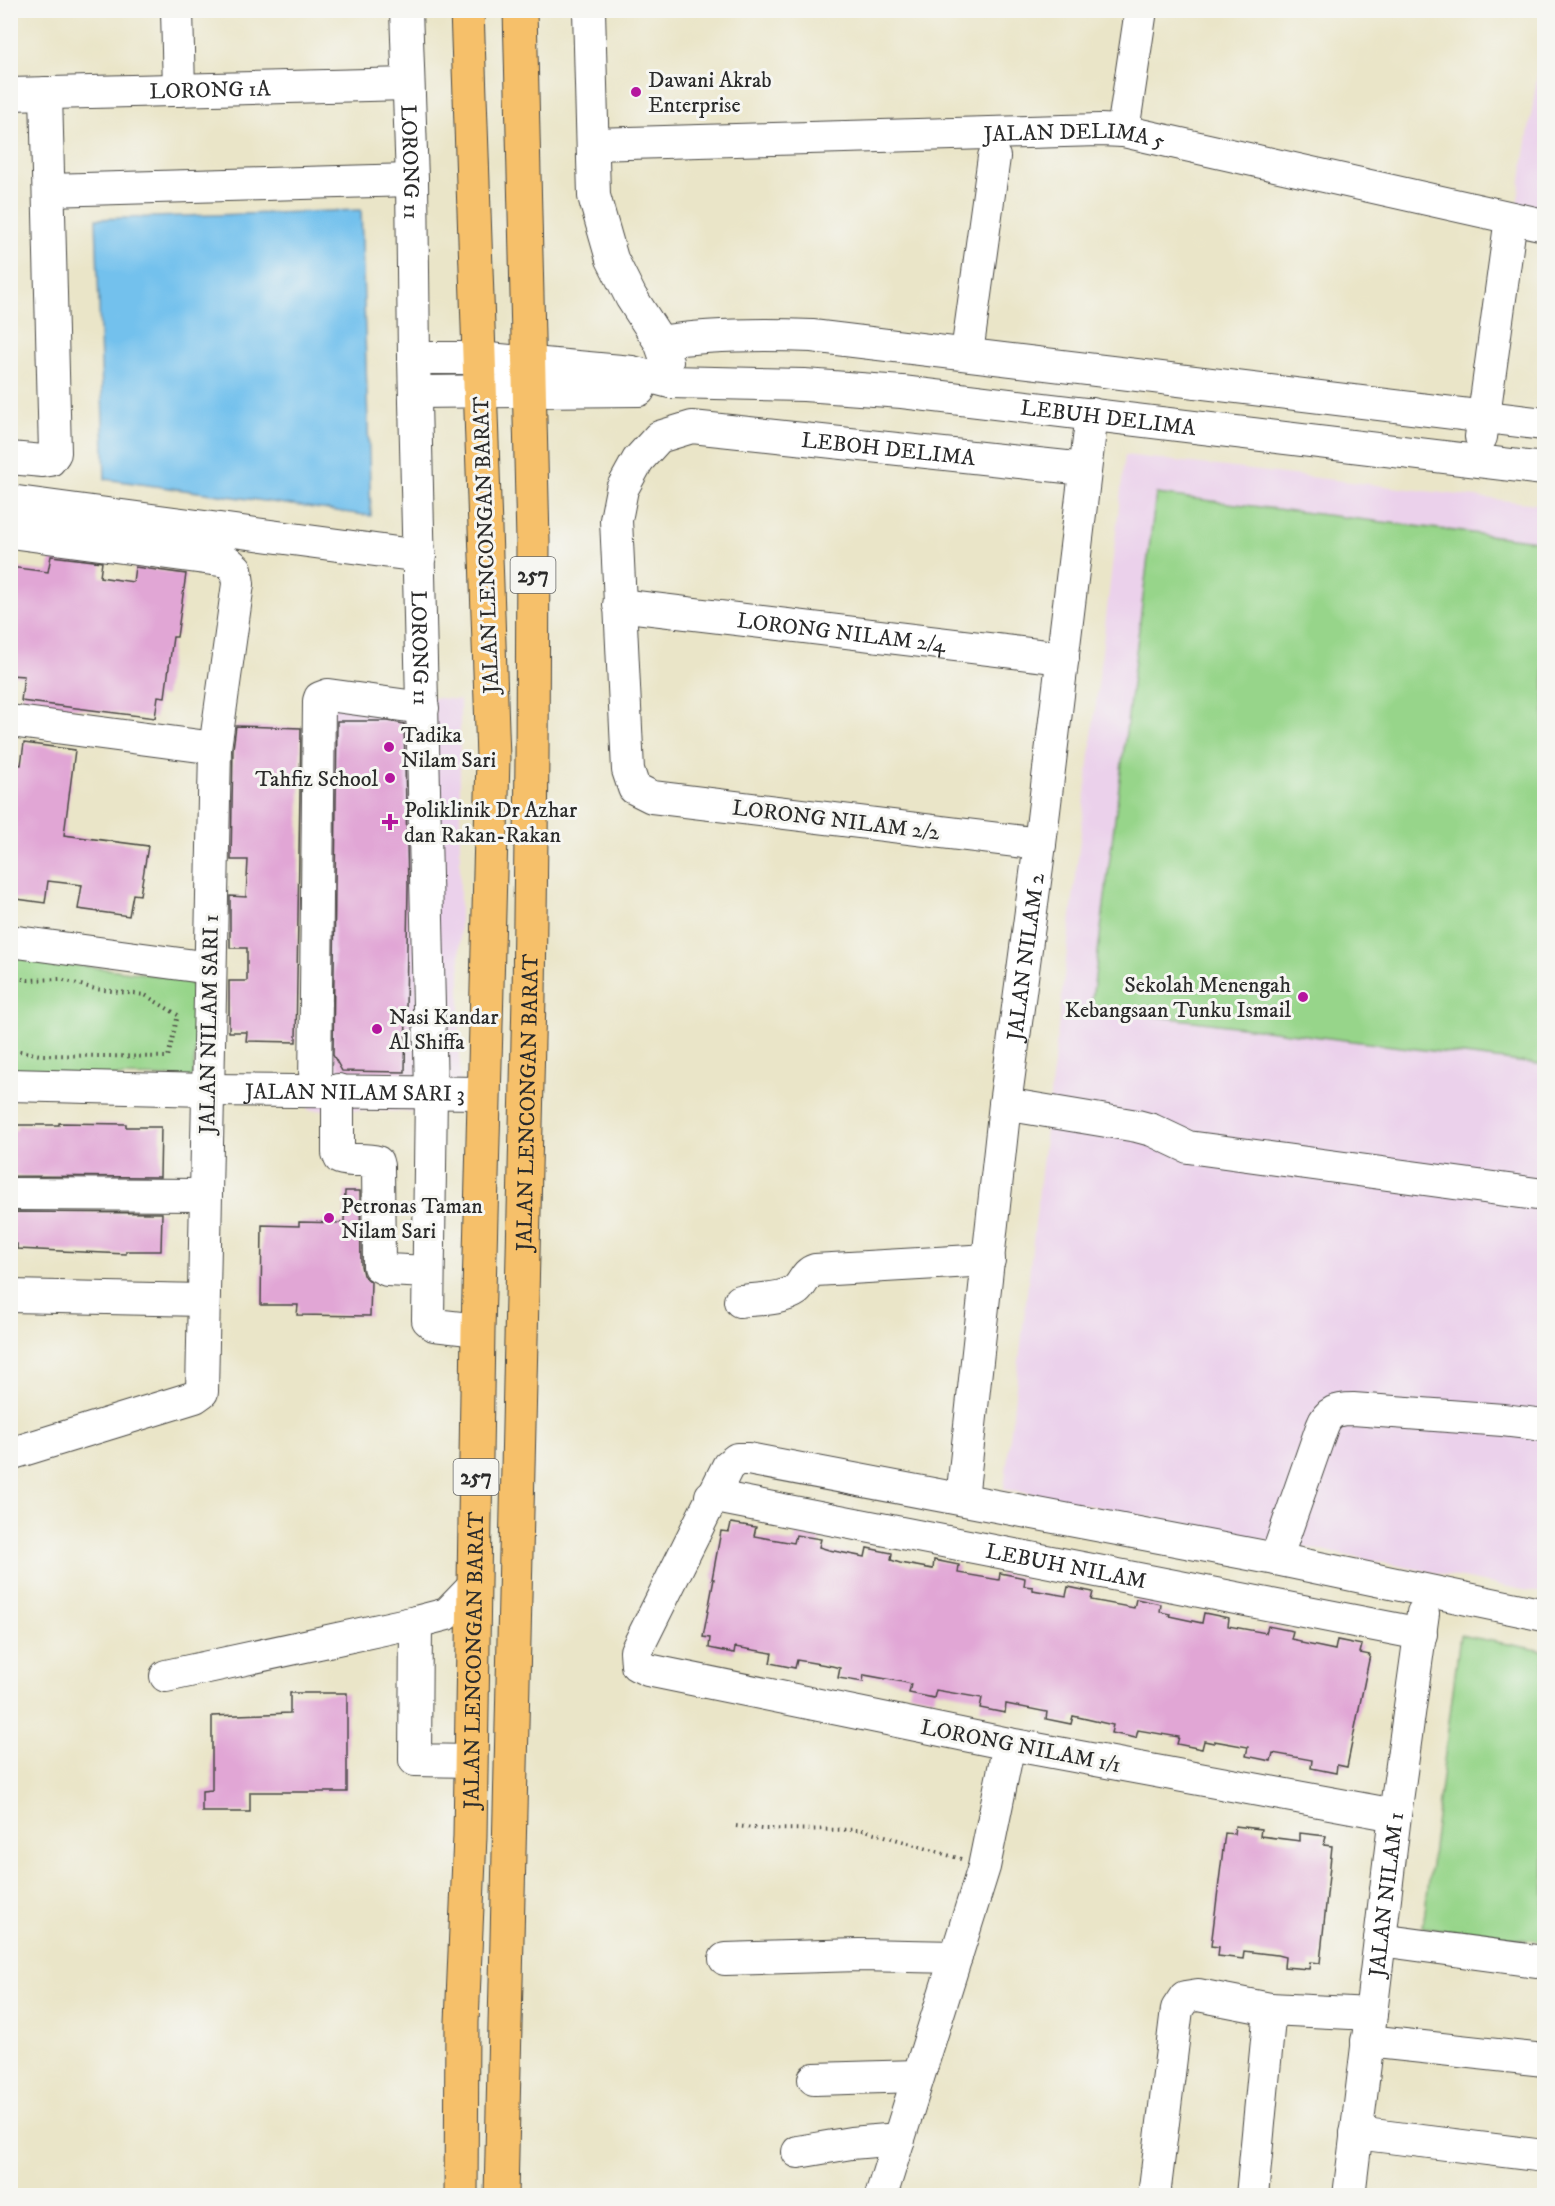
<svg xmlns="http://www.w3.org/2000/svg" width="1555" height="2206" font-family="'IM FELL DW Pica',serif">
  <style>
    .built { fill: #ebd1eb }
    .green { fill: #97d58a; stroke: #61805a; stroke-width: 1.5 }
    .water { fill: #73c1ed; stroke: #4f768c; stroke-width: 1.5 }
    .building { fill: #e1a6d5 }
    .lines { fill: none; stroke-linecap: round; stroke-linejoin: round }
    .minor-casing { stroke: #484743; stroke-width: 34 }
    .highway-casing { stroke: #484743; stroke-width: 35 }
    .path { stroke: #484743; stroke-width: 4; stroke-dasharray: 1.5 4.5; stroke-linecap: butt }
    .minor { stroke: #fff; stroke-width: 32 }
    .highway { stroke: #f6c06b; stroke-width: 33 }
    .poi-dot { fill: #b5179e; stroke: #f6f6f2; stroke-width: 2 }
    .labels { text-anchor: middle; stroke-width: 6; stroke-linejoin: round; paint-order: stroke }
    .shield { fill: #f6f6f2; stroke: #686867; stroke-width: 1.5 }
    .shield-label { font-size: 21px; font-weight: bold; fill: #2b2b2b }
    .poi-label { font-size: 22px; fill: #2b2b2b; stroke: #f6f6f2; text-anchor: start }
    .street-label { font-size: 22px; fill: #2b2b2b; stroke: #f6f6f2 }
  </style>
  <rect width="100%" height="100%" fill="#f6f6f2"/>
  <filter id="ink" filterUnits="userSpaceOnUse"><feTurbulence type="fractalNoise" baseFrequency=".0167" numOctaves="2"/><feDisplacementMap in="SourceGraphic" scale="12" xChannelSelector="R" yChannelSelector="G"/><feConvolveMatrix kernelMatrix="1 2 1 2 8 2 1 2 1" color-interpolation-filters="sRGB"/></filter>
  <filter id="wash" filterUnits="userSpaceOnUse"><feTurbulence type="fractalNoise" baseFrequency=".008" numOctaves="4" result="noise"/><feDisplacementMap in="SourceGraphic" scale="24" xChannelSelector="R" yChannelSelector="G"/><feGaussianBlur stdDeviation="1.35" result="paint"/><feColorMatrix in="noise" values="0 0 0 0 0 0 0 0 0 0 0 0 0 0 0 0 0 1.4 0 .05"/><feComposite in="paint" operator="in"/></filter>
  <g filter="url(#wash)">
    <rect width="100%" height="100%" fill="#eae5c8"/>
    <path class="built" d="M1544 33V211L1517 205Z
      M1125 455 1544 505V1594L1004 1489Z
      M308 686 460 700V1112L308 1110Z"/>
    <path class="green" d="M1156 494 1544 542V1065L1091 1008Z
      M11 957 187 979 200 997 193 1077 11 1075Z
      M1460 1635 1544 1651V1942L1423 1927Z"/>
    <path class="water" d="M361 210 371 516 105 479 96 219Z"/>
    <g id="blocks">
      <path class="building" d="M51 556 102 562 100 577 133 582 135 567 186 574 177 637H173L165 697 158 696 155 718 21 701 24 676 10 675V567L48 572Z
        M337 721H388L404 724 408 885 405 1072 342 1071 333 1055Z
        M236 726 301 728 296 1042 246 1041 247 1032H229V981H247V948H230V896L246 897 248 860H231L233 749Z
        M24 743 75 750 64 835 148 846 140 895 133 894 129 916 78 909 82 885 48 881 45 903 10 898V784L13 764 21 765Z
        M59 1123 126 1124V1127H161L160 1177 10 1176V1130H17V1125H59Z
        M345 1191H360L361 1266 363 1275 371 1282 370 1316 297 1315 298 1305H261L262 1225 299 1226V1222L344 1223Z
        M10 1212 162 1213 161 1251H126V1254L17 1249V1244H10Z
        M731 1523 756 1527 754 1536 794 1543 796 1535 821 1539 819 1547 829 1550 865 1557 867 1548 892 1553 891 1560 900 1563 933 1569 934 1560 959 1565 958 1573 999 1580 1000 1573 1025 1578 1024 1586 1033 1587V1590L1066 1596 1068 1587 1093 1592 1091 1600 1134 1608 1136 1599 1161 1604 1160 1612 1170 1614 1169 1616 1202 1623 1204 1613 1229 1618 1228 1626 1266 1633 1268 1626 1293 1631 1291 1639 1301 1641V1643L1335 1650 1337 1640 1362 1645 1360 1653 1370 1655 1347 1767 1337 1765 1336 1773 1311 1768 1312 1760 1273 1753 1271 1761 1246 1756 1248 1747 1214 1741V1743L1204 1741 1202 1749 1177 1744 1179 1737 1138 1730 1136 1738 1111 1733 1113 1725 1073 1716 1071 1724 1046 1719 1047 1712 1006 1704 1005 1713 980 1708 982 1698 936 1690 934 1698 909 1693 911 1684 903 1682 864 1675 863 1682 838 1678 840 1668 832 1666 797 1660 795 1668 770 1663 772 1653 735 1647 734 1653 709 1648 710 1638 703 1637 714 1579H712L721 1531 729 1532Z
        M290 1693H347V1792H250V1812H202V1791L212 1790V1716L290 1713Z
        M1235 1826 1261 1829 1260 1836 1300 1841V1833L1326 1836 1324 1845 1332 1846 1320 1963 1310 1962 1309 1969 1284 1967 1285 1957 1277 1955 1244 1951 1243 1959 1218 1956 1219 1947 1211 1946 1225 1833 1234 1834Z"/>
    </g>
  </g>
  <g filter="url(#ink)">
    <use href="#blocks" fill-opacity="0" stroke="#484743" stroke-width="1.5"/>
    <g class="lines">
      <defs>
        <g id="minor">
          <path d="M177 10 179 90"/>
          <path id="s1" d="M406 10 412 180 414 358 431 1092 428 1320 434 1325 478 1330"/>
          <path d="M589 10 594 196 612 259 631 297 660 342 667 362"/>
          <path id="s2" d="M10 94 408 84"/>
          <path d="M1123 131 1141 10"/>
          <path id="s3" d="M593 144 1100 130 1123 131 1544 225"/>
          <path d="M49 190 412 180"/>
          <path d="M660 342C711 334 761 334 812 336L1544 424"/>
          <path d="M967 353 994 157"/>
          <path id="s4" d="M414 358H478L632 372 670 382 804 385 902 392 1544 469"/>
          <path d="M415 392 639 390"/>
          <path d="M1481 437 1511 218"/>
          <path d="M10 458 43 461 50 460 55 453 46 93"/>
          <path d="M10 501 420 556"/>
          <path d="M10 532 227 561 236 569 238 584 215 748 202 1392 195 1397 10 1454"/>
          <path id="s5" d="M619 605 1063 658"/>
          <path d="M10 721 215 748"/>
          <path id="s6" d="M1040 844 652 797 634 788 628 770 616 520 622 489 638 460 659 437 692 427 1085 469"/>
          <path d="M10 941 210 968"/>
          <path id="s7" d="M10 1085 206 1090 484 1093"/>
          <path d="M315 1090 319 701 320 698 328 695 423 708"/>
          <path d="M338 1090V1153L340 1158C352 1162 365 1158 377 1162L378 1166 379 1266 387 1270 428 1272"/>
          <path d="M1005 1104 1137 1126 1152 1130 1188 1147 1544 1195"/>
          <path d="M10 1194 205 1195"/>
          <path d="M10 1296 203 1300"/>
          <path d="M740 1301C756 1299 782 1300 796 1290 804 1283 805 1273 815 1270L989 1260"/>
          <path id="s8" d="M711 1496 1421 1634"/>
          <path id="s9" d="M962 1499 1005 1104 1040 844 1092 414"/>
          <path d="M1276 1559 1322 1427C1328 1411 1337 1409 1353 1409L1503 1420 1544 1425"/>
          <path d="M166 1676 416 1622"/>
          <path d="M471 1761 415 1760 416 1622 447 1614 474 1586"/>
          <path d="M1395 1815 1009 1744 648 1670 637 1665 636 1651 728 1466 737 1459H748L1276 1559 1544 1615"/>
          <path d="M1380 1940 1544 1962"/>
          <path d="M725 1959 859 1955 956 1957"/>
          <path d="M1367 2041 1544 2060"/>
          <path d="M814 2079 918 2076"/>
          <path d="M1356 2133 1544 2156"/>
          <path d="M798 2152 851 2143 899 2139"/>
          <path d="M881 2196 984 1867 1009 1744"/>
          <path d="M1154 2196 1177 2009 1185 1997 1198 1995 1270 2009 1371 2014"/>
          <path d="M1252 2196 1270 2009"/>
          <path id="s10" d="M1349 2196 1395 1815 1423 1613"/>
        </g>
        <g id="highway">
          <path id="s11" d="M461 2196 462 2022 470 1836 478 1330 493 758 467 10"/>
          <path id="s12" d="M501 2196 529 997 532 759 533 541 520 10"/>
        </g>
      </defs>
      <use href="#minor" class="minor-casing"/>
      <use href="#highway" class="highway-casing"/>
      <path class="path" d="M10 977 28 980 60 979 95 989 145 995 178 1015 168 1057 40 1055 10 1049
        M736 1826 762 1829 865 1830 961 1859"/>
      <use href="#minor" class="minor"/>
      <use href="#highway" class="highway"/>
    </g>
  </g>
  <g class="poi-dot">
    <circle cx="636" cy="92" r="6"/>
    <circle cx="389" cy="747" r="6"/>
    <circle cx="390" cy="778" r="6"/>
    <path d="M387 813h6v6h6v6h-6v6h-6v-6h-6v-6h6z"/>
    <circle cx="1303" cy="997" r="6"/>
    <circle cx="377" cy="1029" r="6"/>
    <circle cx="329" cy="1218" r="6"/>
  </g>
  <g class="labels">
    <g class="shield">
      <rect x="510.5" y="557" width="45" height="36" rx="4.5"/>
      <rect x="453.5" y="1459" width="45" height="36" rx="4.5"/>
    </g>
    <g class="shield-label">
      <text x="533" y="582">257</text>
      <text x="476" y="1484">257</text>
    </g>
    <g class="poi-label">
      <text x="648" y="87">Dawani Akrab<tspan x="648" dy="25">Enterprise</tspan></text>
      <text x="401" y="742">Tadika<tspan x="401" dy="25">Nilam Sari</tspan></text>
      <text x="378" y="786" text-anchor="end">Tahfiz School</text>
      <text x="404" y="817">Poliklinik Dr Azhar<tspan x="404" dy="25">dan Rakan-Rakan</tspan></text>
      <text x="1291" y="992" text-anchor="end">Sekolah Menengah<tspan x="1291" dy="25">Kebangsaan Tunku Ismail</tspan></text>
      <text x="389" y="1024">Nasi Kandar<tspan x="389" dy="25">Al Shiffa</tspan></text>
      <text x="341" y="1213">Petronas Taman<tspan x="341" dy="25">Nilam Sari</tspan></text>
    </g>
    <g class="street-label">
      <text dy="8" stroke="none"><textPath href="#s2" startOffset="200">LORONG 1A</textPath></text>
      <text dy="8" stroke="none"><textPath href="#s3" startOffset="482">JALAN DELIMA 5</textPath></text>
      <text dy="8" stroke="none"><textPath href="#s1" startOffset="152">LORONG 11</textPath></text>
      <text dy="8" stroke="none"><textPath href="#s4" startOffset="698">LEBUH DELIMA</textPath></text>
      <text dy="8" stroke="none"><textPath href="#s6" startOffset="1008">LEBOH DELIMA</textPath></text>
      <text transform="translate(485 545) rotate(-92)" y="8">JALAN LENCONGAN BARAT</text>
      <text dy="8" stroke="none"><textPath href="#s5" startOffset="224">LORONG NILAM 2/4</textPath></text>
      <text dy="8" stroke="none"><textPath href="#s1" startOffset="638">LORONG 11</textPath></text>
      <text transform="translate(836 819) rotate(7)" y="8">LORONG NILAM 2/2</text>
      <text dy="8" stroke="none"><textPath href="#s9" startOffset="546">JALAN NILAM 2</textPath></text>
      <text transform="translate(208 1024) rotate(-89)" y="8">JALAN NILAM SARI 1</text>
      <text dy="8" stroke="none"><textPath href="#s7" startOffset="345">JALAN NILAM SARI 3</textPath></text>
      <text dy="8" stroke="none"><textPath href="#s12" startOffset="1094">JALAN LENCONGAN BARAT</textPath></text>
      <text dy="8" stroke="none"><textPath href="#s8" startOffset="362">LEBUH NILAM</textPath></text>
      <text dy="8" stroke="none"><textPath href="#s11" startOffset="536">JALAN LENCONGAN BARAT</textPath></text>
      <text transform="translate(1021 1745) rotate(11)" y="8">LORONG NILAM 1/1</text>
      <text dy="8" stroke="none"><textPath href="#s10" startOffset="304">JALAN NILAM 1</textPath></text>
    </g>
  </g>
  <rect width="1555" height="2206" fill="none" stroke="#f6f6f2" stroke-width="36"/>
</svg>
